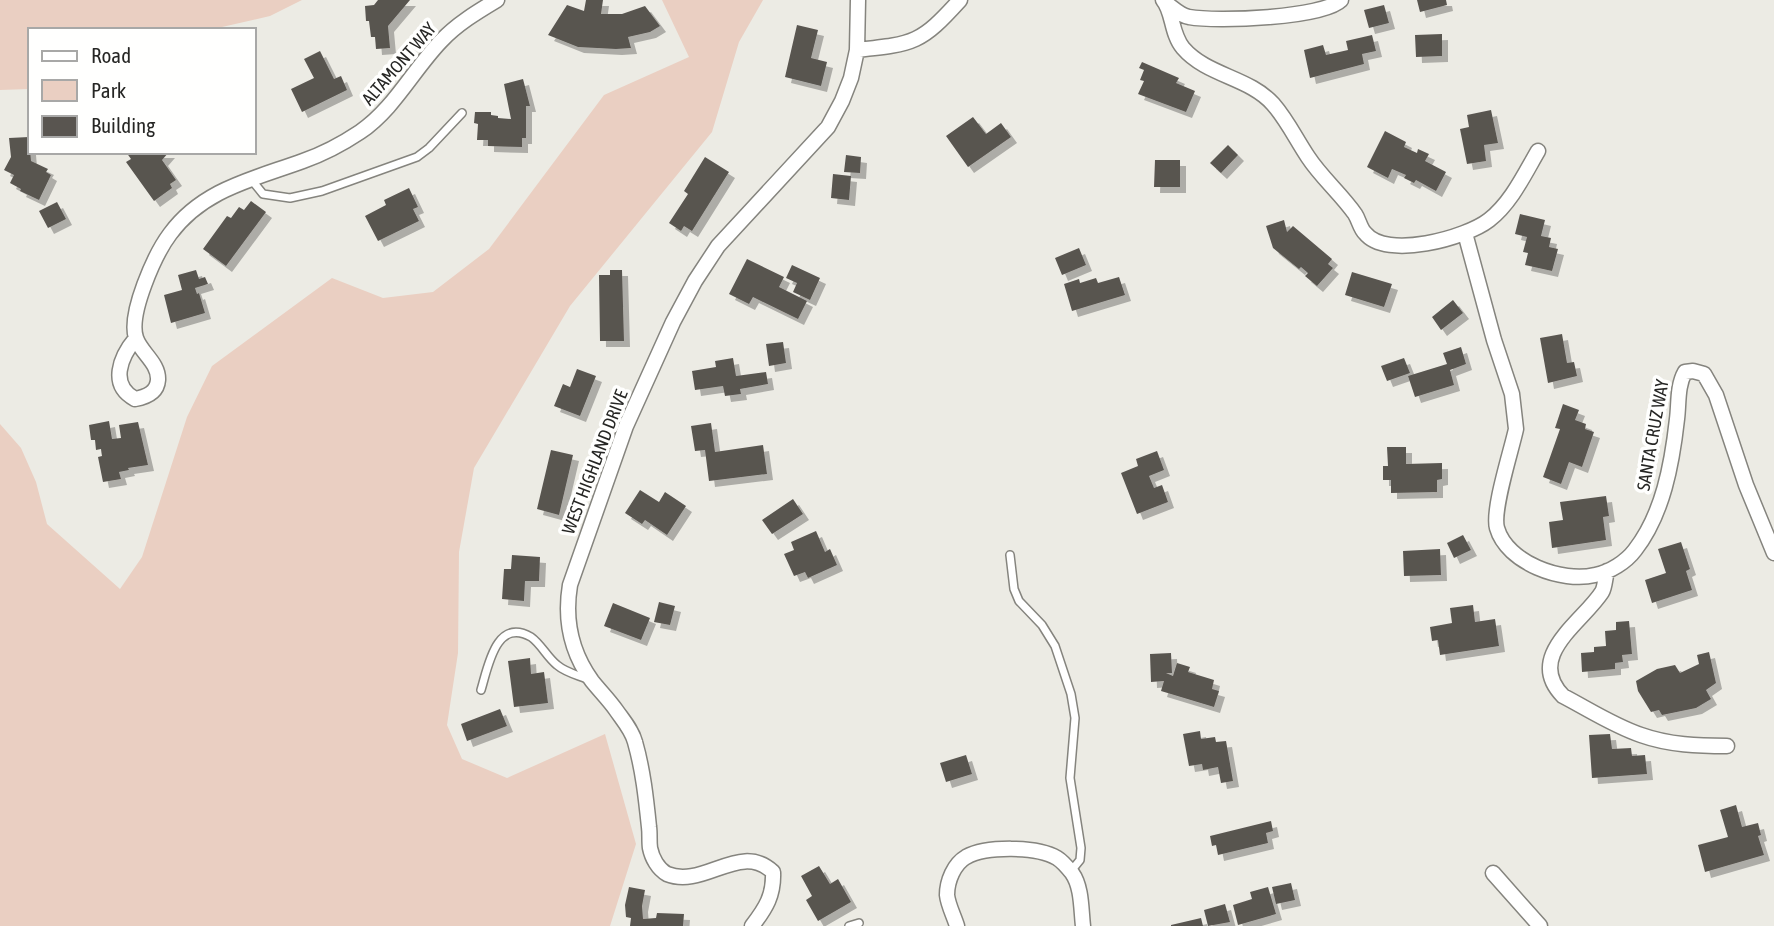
<svg xmlns="http://www.w3.org/2000/svg" width="1774" height="926" font-family="'Asap Condensed',sans-serif">
  <style>
    .green { fill: #eacfc2 }
    .building { fill: #595550; filter: url(#shadow) }
    .lines { fill: none; stroke-linecap: round; stroke-linejoin: round }
    .service-casing { stroke: #85847e; stroke-width: 10 }
    .minor-casing { stroke: #85847e; stroke-width: 17 }
    .service { stroke: #fff; stroke-width: 7 }
    .minor { stroke: #fff; stroke-width: 14 }
    .labels { text-anchor: middle; stroke-width: 7; stroke-linejoin: round; paint-order: stroke }
    .street-label { font-size: 18px; fill: #262624; stroke: #fffffe }
  </style>
  <defs>
    <filter id="shadow"><feDropShadow dx="6" dy="6" stdDeviation="0" flood-color="#0004"/></filter>
  </defs>
  <rect width="100%" height="100%" fill="#ecebe4"/>
  <path class="green" d="M0 0H302L270 16 209 30H30V89L0 90Z
    M662 0H763L739 42 712 132 570 306 474 468 459 552 458 653 447 725 462 759 507 778 605 734 636 844 610 926H0V424L21 448 36 482 47 524 120 589 142 557 187 417 212 366 332 278 383 298 433 292 489 249 604 95 689 57Z"/>
  <path class="building" d="M378 0H410L388 26 390 48 376 49 375 37H371L369 21H366L365 6 374 5Z
    M586 0H603L601 14H622L645 6 660 26 650 32 628 37 631 48 616 49 578 47 548 35 567 5 584 11Z
    M1417 0H1446L1447 5 1420 12Z
    M1384 5 1389 23 1369 28 1364 10Z
    M797 25 818 30 811 58 827 62 821 86 785 77Z
    M1442 34V56L1416 57 1415 35Z
    M1372 35 1376 51 1362 54 1364 64 1310 78 1304 50 1323 45 1326 55 1348 50 1346 41Z
    M320 51 334 79 341 76 347 90 302 112 291 89 314 78 304 59Z
    M1142 62 1179 78 1176 83 1195 91 1186 112 1138 94 1144 81 1140 80 1144 70 1139 68Z
    M523 79 530 106H526V138H522V147L488 146V140H477L478 124 474 123 475 112H491V115L498 116V118L511 119 504 84Z
    M1491 110 1498 143 1484 145 1486 161 1467 164 1460 129 1469 127 1467 115Z
    M973 117 986 134 1001 123 1011 137 968 167 946 136Z
    M1385 131 1406 142 1404 147 1417 153 1418 149 1429 154 1425 161 1446 172 1436 191 1416 180 1414 183 1404 178 1406 175 1392 169 1388 178 1367 167Z
    M29 137 31 161 48 169 46 172 51 175 39 200 20 191 21 189 10 183 14 175 4 170 11 157 9 138Z
    M1228 145 1238 155 1221 173 1210 163Z
    M126 152H169L162 160 176 180 170 184 172 188 154 201 126 162 131 159Z
    M846 155 861 157 860 173 844 172Z
    M705 157 729 172 692 231 684 226 681 231 669 223 688 194 684 191Z
    M1155 160H1180V187H1154Z
    M833 174 851 176 849 200 831 198Z
    M409 188 418 207 413 209 419 221 378 241 365 216 386 205 384 200Z
    M251 201 266 212 226 266 203 249 227 216 231 218 239 207 244 210Z
    M57 202 66 219 48 228 39 211Z
    M1520 214 1545 220 1541 236 1551 238 1549 247 1558 249 1552 271 1525 265 1528 253 1523 252 1527 237 1515 234Z
    M1284 220 1287 232 1293 226 1332 259 1328 264 1333 268 1317 286 1305 276 1308 273 1301 267 1299 269 1273 248 1266 226Z
    M1079 248 1086 265 1062 275 1055 258Z
    M747 259 784 277 779 287 807 301 798 319 753 297 749 304 729 294Z
    M792 265 820 278 810 300 793 292 797 283 786 278Z
    M196 270 199 279 205 277 208 284 195 288 197 294 199 293 205 313 171 323 164 295 182 290 178 275Z
    M610 270H622L624 341H600L599 275H610Z
    M1352 272 1392 284 1384 307 1345 295Z
    M1119 277 1125 295 1072 311 1064 284 1079 279 1080 283 1096 278 1098 283Z
    M1453 300 1463 313 1441 330 1432 317Z
    M1562 334 1567 363 1574 362 1577 376 1548 383 1540 338Z
    M783 342 786 363 769 366 766 344Z
    M1461 347 1466 364 1450 370 1454 385 1415 397 1408 376 1447 364 1443 353Z
    M733 358 736 376 766 372 768 384 740 389 741 394 725 396 723 386 695 390 692 371 716 367 715 361Z
    M1404 358 1410 373 1387 381 1381 366Z
    M577 369 596 376 580 416 554 406 563 384 570 387Z
    M1563 404 1579 410 1575 420 1586 424 1585 429 1594 432 1582 467 1569 462 1561 484 1543 477 1560 429 1555 428Z
    M109 421 112 439 121 438 119 425 138 422 148 465 128 468 129 470 119 472 121 479 103 482 98 457 102 456 101 449 96 450 95 440H91L89 425Z
    M711 423 715 452 763 445 767 474 709 481 705 450 695 451 691 426Z
    M1387 447H1406V464L1442 463V479L1437 480V492L1391 493V480H1383V466H1388Z
    M551 450 573 455 559 515 537 509Z
    M1157 451 1164 470 1149 476 1154 488 1162 485 1168 502 1137 514 1121 473 1138 466 1136 459Z
    M640 490 659 502 665 492 686 506 667 535 645 520 642 524 625 513Z
    M1606 496 1609 516 1603 517 1606 540 1552 548 1549 522 1563 520 1560 502Z
    M793 499 803 514 772 534 762 520Z
    M816 531 825 552 830 549 837 565 808 578 805 572 794 576 784 554 794 550 791 542Z
    M1463 535 1471 550 1454 558 1447 543Z
    M1681 542 1690 569 1686 571 1692 590 1652 603 1645 580 1666 573 1658 549Z
    M1440 549 1441 575 1404 576 1403 551Z
    M512 555 540 557 539 581H525L524 601 502 599 504 569H511Z
    M659 602 675 606 670 625 654 622Z
    M613 603 650 618 641 640 604 626Z
    M1473 605 1475 622 1495 619 1499 646 1440 655 1438 640 1432 641 1430 627 1452 623 1450 608Z
    M1629 621 1632 654 1622 655 1623 662 1615 663V669L1582 672 1581 653 1594 652V647L1606 646 1605 631 1616 630V622Z
    M1709 652 1716 683 1706 690 1711 699 1696 708 1662 715 1659 710 1651 712 1638 691 1636 681 1657 669 1675 665 1680 673 1699 664 1697 655Z
    M1171 653 1172 673H1166L1173 676 1177 663 1190 667 1188 672 1214 680 1212 689 1219 691 1214 707 1161 691 1164 681 1151 682 1150 654Z
    M530 658 531 674 544 672 548 703 514 707 508 661Z
    M500 709 507 726 467 741 461 724Z
    M1200 731 1201 739 1215 737 1216 742 1226 741 1233 781 1221 783 1218 767 1203 770 1202 764 1189 766 1183 734Z
    M1610 734 1612 749 1631 748 1632 756 1645 755 1647 774 1592 778 1589 735Z
    M966 755 972 774 946 782 940 763Z
    M1736 805 1742 827 1758 823 1761 835 1758 836 1764 855 1705 872 1698 845 1728 837 1720 810Z
    M1271 821 1273 831 1266 833 1268 843 1218 855 1216 845 1212 846 1210 836Z
    M819 866 830 884 838 879 851 902 818 921 806 900 812 896 801 876Z
    M1291 883 1295 900 1276 904 1272 887Z
    M629 887 645 890 642 906 643 919 656 918 657 913 684 914 683 926H630L631 918 626 917 625 905Z
    M1268 887 1276 914 1238 925 1233 905 1252 899 1250 892Z
    M1225 904 1230 922 1208 926 1204 910Z
    M1201 918 1203 926H1171V925Z"/>
  <g class="lines">
    <defs>
      <path id="service" d="M250 178 263 194 290 198 322 191 417 157 429 148 462 113
        M1010 555 1014 589 1019 601 1042 625 1055 646 1071 694 1075 718 1070 778 1081 848 1080 860 1071 871
        M481 690C488 667 496 617 531 637 541 644 547 657 557 665 565 672 577 675 587 679
        M849 926 859 923"/>
      <path id="minor" d="M1163 0C1173 11 1171 34 1183 48 1207 76 1249 77 1273 104 1287 120 1296 139 1308 157 1321 177 1341 194 1355 214 1359 220 1360 228 1365 233 1386 260 1466 238 1489 220 1511 203 1524 175 1538 151
        M1166 3C1173 8 1181 16 1189 17 1216 22 1323 18 1341 0
        M857 50C915 44 921 43 960 0
        M1465 233 1494 340 1512 394 1516 429C1511 452 1492 510 1497 528 1507 563 1562 583 1595 575 1610 572 1626 562 1635 550 1663 514 1672 464 1677 419 1679 404 1677 386 1685 372L1693 371 1704 374 1716 395 1746 485 1774 553
        M136 338C120 357 109 385 135 399 146 397 157 393 158 380 159 363 141 353 136 338 128 314 155 254 170 234 203 189 254 179 303 161 323 154 342 144 360 132 394 109 413 70 441 41 457 24 477 12 497 0
        M1607 571C1605 578 1605 587 1602 592 1583 622 1524 656 1563 696 1588 709 1614 726 1641 735 1669 745 1699 746 1727 746
        M1493 873 1540 926
        M752 926C766 908 774 895 773 872 740 841 704 889 667 874 658 869 652 858 650 848 649 841 650 834 649 827 646 798 643 770 635 742 632 730 623 720 616 710 609 700 600 691 592 681 571 652 564 621 570 585L626 426 673 322 695 281 718 246 828 127 842 101 851 78 857 50 858 0
        M957 926C954 916 948 905 947 895 947 881 954 864 966 857 986 846 1037 846 1057 858 1062 861 1068 868 1072 873 1082 887 1081 909 1083 926"/>
    </defs>
    <use href="#service" class="service-casing"/>
    <use href="#minor" class="minor-casing"/>
    <use href="#service" class="service"/>
    <use href="#minor" class="minor"/>
  </g>
  <g class="labels">
    <g class="street-label">
      <text transform="translate(399 64) rotate(-49)" y="6">ALTAMONT WAY</text>
      <text transform="translate(1653 435) rotate(-80)" y="6">SANTA CRUZ WAY</text>
      <text transform="translate(595 462) rotate(-69)" y="6">WEST HIGHLAND DRIVE</text>
    </g>
  </g>
  <rect x="28" y="28" width="228" height="126" fill="#fffffe" stroke="#a8a8a7" stroke-width="2"/>
  <rect x="42" y="51" width="35" height="10" fill="#ffffff" stroke="#a8a8a7" stroke-width="2"/>
  <text x="91" y="63" font-size="21" fill="#262624">Road</text>
  <rect x="42" y="80" width="35" height="21" fill="#eacfc2" stroke="#a8a8a7" stroke-width="2"/>
  <text x="91" y="98" font-size="21" fill="#262624">Park</text>
  <rect x="42" y="116" width="35" height="21" fill="#595550" stroke="#a8a8a7" stroke-width="2"/>
  <text x="91" y="133" font-size="21" fill="#262624">Building</text>
</svg>
